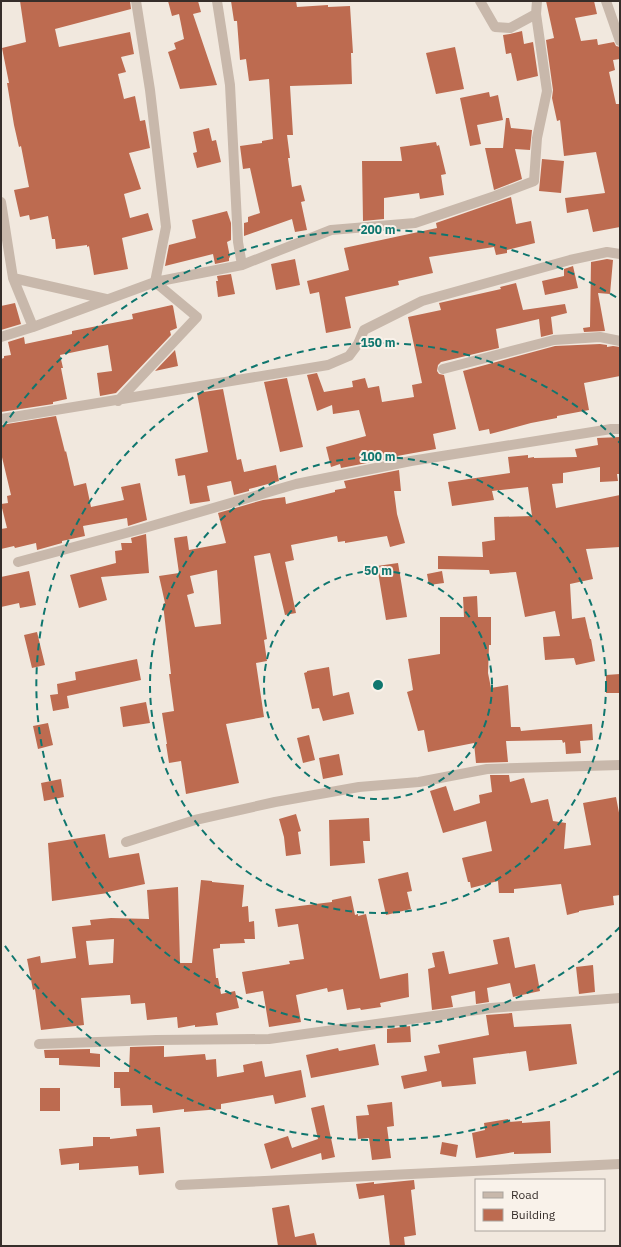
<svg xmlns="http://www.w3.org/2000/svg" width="621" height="1247" font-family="'IBM Plex Sans',sans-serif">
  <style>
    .building { fill: #bd6b50; fill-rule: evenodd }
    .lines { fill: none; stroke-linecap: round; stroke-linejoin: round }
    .street { stroke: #c8b8ab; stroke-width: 10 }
    .ring { fill: none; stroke: #0f766e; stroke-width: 2; stroke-dasharray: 7 5 }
    .centre { fill: #0f766e; stroke: #f9f2ea; stroke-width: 2 }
    .ring-label { font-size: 12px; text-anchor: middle; font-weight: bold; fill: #0f766e; stroke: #f9f2ea; stroke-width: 4; stroke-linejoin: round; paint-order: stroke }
  </style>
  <rect width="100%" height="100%" fill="#f1e8de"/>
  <path class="building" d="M20 1H130L131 9 55 29 59 47 130 32 134 54 121 57 126 72 118 74 124 99 135 96 140 121 145 120 150 148 129 153 141 189 124 194 130 218 148 213 153 230 122 238 128 269 94 275 89 246 87 247V245L56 249 55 239H52L48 216 30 220 29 215 20 217 14 190 29 187 21 146 19 147 14 125 7 83H9L2 48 26 42Z
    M168 1H198L201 12 193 14 217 85 180 89 168 52 176 49 174 43 184 39 179 14 172 16Z
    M231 1H296L297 7 328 5V7L350 6 353 53H351L352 84 290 86 293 135H287L290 158H288L292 187 301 185 305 201 301 202 307 230 295 232 292 219 244 236V223L248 222V217L260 213 250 168 243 169 240 146 262 143V141L273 139 269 79 249 81 246 59 240 60 237 21H234Z
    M546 1H594L597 14 575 18 581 41 597 39 598 45 614 42 616 46 620 47V59L613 60 615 70 609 72 616 104H619L620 116V227L593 232 588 209 567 213 565 198 605 193 596 152 564 156 560 120 557 121 552 98 553 90 546 40 554 38Z
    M522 31 524 44 533 42 538 76 517 81 511 53 506 54 503 35 510 34Z
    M455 47 464 89 436 94 426 53Z
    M489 92 490 97 498 95 503 120 477 125 481 144 470 146 460 98Z
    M506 118H509L511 128 532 130 530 150 515 149 522 179 494 190 485 148H503Z
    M209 128 212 141 216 140 221 162 197 168 193 153 197 152 193 132Z
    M436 142 437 146 439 145 446 174 441 175 444 195 420 199 419 193 384 198V219L363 221 362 161H402L400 147Z
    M542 159 564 161 561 193 539 191Z
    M511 197 516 224 531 221 535 243 507 250V253L496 255 494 247 429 257 433 273 398 281 399 285 345 297 351 328 326 333 319 292 310 294 307 281 349 270 344 248 437 228 436 223Z
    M227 211 231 223V240L227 242 230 257 229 258V261L215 264 213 254 165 266 169 245 196 238 192 220Z
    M295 259 300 285 276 290 271 264Z
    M607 259 613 260 610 294 598 293 605 331 584 332 583 328 590 327 591 262Z
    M573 266 578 288 545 295 542 281 564 276V269Z
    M231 274 235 294 218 297 216 281H218L217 276Z
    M516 283 523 310 565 304 567 313 551 317 553 334 541 337 539 319 496 329 499 348 441 362 438 365 437 371 439 374 444 375 456 429 433 434 436 449 397 456 398 457 341 468 340 464 331 467 326 447 366 436 359 410 333 414 332 405 317 411 307 375 317 373 324 392 353 387 352 381 365 378 368 388 379 386 382 402 414 397 412 385 422 383 408 317 441 310 439 303 501 289 500 287Z
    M15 303 21 324 1 330V306Z
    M172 305 173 306 177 328 170 331 171 335 116 393 100 396 97 373 112 371 108 345 60 355 63 368H61L67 399 53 402V404L1 412V359L4 358V356L11 355 8 342 24 337 25 344 72 334V331L133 319 132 314Z
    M600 344 607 345V347L613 346 620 347V376L584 383 589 410 557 416V418L531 423 490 434 489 429 479 431 463 371 555 346Z
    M175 350 178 366 155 371Z
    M287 378 303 447 280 452 264 382Z
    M223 389 237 460 241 459 244 472 276 465 279 481 249 489V491L234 495 231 481 207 486 210 501 190 504 185 475 178 476 175 459 208 452 197 393Z
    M56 416 65 452 66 451 74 486 86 483 91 507 124 500 121 487 140 483 147 520 128 526 127 518 83 526 85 536 62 541V543L37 550 36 543 15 548 14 546 1 549V529L7 528 1 504 8 503 7 496 11 495 1 453V425Z
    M620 437V474H617L618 481 600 482V467L563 473V483L552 484 556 508 620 495V547L586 549 593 579 570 584 572 619 585 617 590 639H591L595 661 576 665 574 658 545 660 543 637 560 636 555 611 525 617 516 572 490 574 489 570 438 569V556L483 557 482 542 495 540 494 517 532 516 528 487 492 491 494 500 452 506 448 482 510 473 508 457 528 455V458L534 457V458L577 457 575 449 598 445 597 438Z
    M399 470 401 491H394L397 514 405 543 390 547 387 536 345 543V541L338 542 337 536 291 545 294 560 285 562 296 613 285 615 270 553 254 556 267 639 264 640 267 661 256 663 264 717 226 724 239 783 186 794 181 761 169 763 166 744H167L162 713 174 711 169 674H171L163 604 165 603 159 576 179 573 174 538 187 536 189 550 226 543 218 513 263 500 285 497 286 504 335 492V490L346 488 344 481ZM217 570 221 624 195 627 187 595 194 593 190 576Z
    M146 534 149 573 101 577 107 600 79 608 70 575 116 563 115 551 122 550 121 543H132L131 538Z
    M398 563 407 617 386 620 377 566Z
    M29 571 36 605 20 608 19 603 1 607V577Z
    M442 571 444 583 429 585 427 574Z
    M477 596 478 617H491V645H489L488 673 491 688 508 685 511 727H520L521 731 592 724 593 740 580 741 581 753 566 754 565 742 563 743 562 740 506 741 508 762 476 763 474 743 428 752 424 730 418 731 407 692 413 690 408 659 440 654V617H464L463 597Z
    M37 632 45 665 32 668 24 635Z
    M137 659 141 680 67 696 69 708 53 711 50 695 58 694 57 684 76 680 75 672Z
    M329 667 333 696 349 692 354 714 323 721 319 708 312 709 304 673 307 672V671Z
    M620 674V693H606V675Z
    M146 702 150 723 123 727 120 707Z
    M48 723 53 745 38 749 33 726Z
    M309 735 315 760 303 763 297 738Z
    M339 754 343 775 323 779 319 758Z
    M490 775H509L510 782 524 778 531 803 548 799 553 821 566 823 564 849 591 845 583 803 616 797 620 818V895L613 896 614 905 579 911V912L567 915 561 884 514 889V893H499L498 881 471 888 470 882H468L462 858 492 851 486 821 443 833 430 791 446 786 454 811 480 803 479 795 492 792Z
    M61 779 64 797 44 801 41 783Z
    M296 814 301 831 298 832 301 854 286 856 284 837 279 819Z
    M369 818 370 841H363L365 863 330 866 329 820Z
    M105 834 109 858 139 853 145 884 108 892V893L52 901 48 843Z
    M408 872 412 891 407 892 411 909 386 915 378 879Z
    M201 880 212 881V882L244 885 242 907 248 906 249 922 254 921 255 939H244L245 943 220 944V948L213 949 216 978H218L221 994 235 991 239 1008 216 1013 218 1025 195 1027V1025L178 1028 177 1017 147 1020 145 1003 131 1004 130 995 81 998 84 1025 41 1030 35 989 33 990 27 959 40 956 41 963 76 958 72 927 91 925 90 920 111 918 149 919 147 890 178 887 180 963H192ZM114 939 113 963 89 965 86 941Z
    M351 896 355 915 358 914V916L366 914 380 979 408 973 409 997 380 1003 381 1007 361 1010 360 1008 347 1010 343 989 328 992 327 988 296 995 301 1022 269 1027 263 991 246 994 242 972 290 964 289 961 304 959 298 924 278 927 275 909 332 902V900Z
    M509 937 515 968 535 964 540 991 513 997 510 983 487 988 489 1002 476 1004 475 991 451 996 453 1007 432 1010 428 969 435 967 432 953 444 951 449 974 498 964 493 940Z
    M593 965 595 992 579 994 576 967Z
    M512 1013 514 1027 571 1024 577 1064 529 1071 526 1051 473 1058 476 1084 442 1087 441 1081 404 1089 401 1076 427 1071 424 1056 440 1053 438 1045 489 1035 486 1015Z
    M410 1026 411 1042 387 1043V1029Z
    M375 1044 379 1065 311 1078 306 1055 338 1048 339 1051Z
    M164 1046V1057L205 1054 206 1060 216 1059 217 1077 244 1072 243 1065 262 1061 265 1077 301 1070 306 1097 275 1104 273 1095 221 1104V1109L184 1112V1109L153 1113 152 1105 121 1106 120 1088H114V1072H129L130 1047Z
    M90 1049V1053L100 1054V1067L59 1065V1058H45L44 1050Z
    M40 1088H60V1111H40Z
    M392 1102 394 1126 387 1127 391 1158 372 1160 369 1138 358 1139 356 1116 369 1115 367 1105Z
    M324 1105 335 1157 322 1160 321 1153 271 1169 264 1144 288 1136 292 1148 318 1139 311 1108Z
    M508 1119 509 1122 522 1121V1123L550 1121 551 1153 514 1154V1152L476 1158 472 1133 485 1130 484 1123Z
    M160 1127 164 1173 139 1175 138 1166 79 1170V1163L61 1165 59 1149 93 1146V1137H110V1139L137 1136 136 1129Z
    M442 1142 458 1145 456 1157 440 1154Z
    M414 1180 415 1189 411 1190 416 1235 404 1237 405 1246H390L384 1195 359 1199 356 1184 366 1183 374 1182V1184Z
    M289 1205 295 1237 314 1233 317 1246H278L272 1208Z"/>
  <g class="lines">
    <path class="street" d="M217 1 230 85 238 242 242 265
      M480 1 495 27 510 28 536 14
      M606 1 620 41
      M1 202 13 278 33 327
      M13 278 106 299
      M1 337 33 327 155 282 242 265 331 230 415 223 495 196 534 181 537 138 547 91 536 14 537 1
      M443 369 554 340 600 337 620 341
      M118 401 197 317 155 282 166 227 150 90 136 1
      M1 419 328 365 349 356 358 344 364 330 422 301 570 260 607 252 620 254
      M18 562 141 529 296 484 411 461 611 429H620
      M126 842 195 820 275 802 359 787 419 782 487 769 620 765
      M39 1044 156 1040 269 1039 491 1008 620 998
      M180 1185 620 1164"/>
  </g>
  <g class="ring">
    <circle cx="378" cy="685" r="114"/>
    <circle cx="378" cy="685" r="228"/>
    <path d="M620 927A342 342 0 1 1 620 443"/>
    <path d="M619 1071A455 455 0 0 1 3 943M3 427A455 455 0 0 1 619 299"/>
  </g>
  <circle cx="378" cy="685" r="6" class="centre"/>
  <g class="ring-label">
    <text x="378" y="234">200 m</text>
    <text x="378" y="347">150 m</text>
    <text x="378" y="461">100 m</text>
    <text x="378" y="575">50 m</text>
  </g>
  <rect width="621" height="1247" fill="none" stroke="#362e2a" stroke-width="4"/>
  <rect x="475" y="1179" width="130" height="52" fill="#f9f2ea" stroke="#aba49d"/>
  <rect x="483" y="1192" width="20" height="6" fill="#c8b8ab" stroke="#aba49d"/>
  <text x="511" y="1199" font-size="12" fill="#362e2a">Road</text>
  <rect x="483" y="1209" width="20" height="12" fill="#bd6b50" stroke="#aba49d"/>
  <text x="511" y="1219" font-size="12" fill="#362e2a">Building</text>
</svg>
